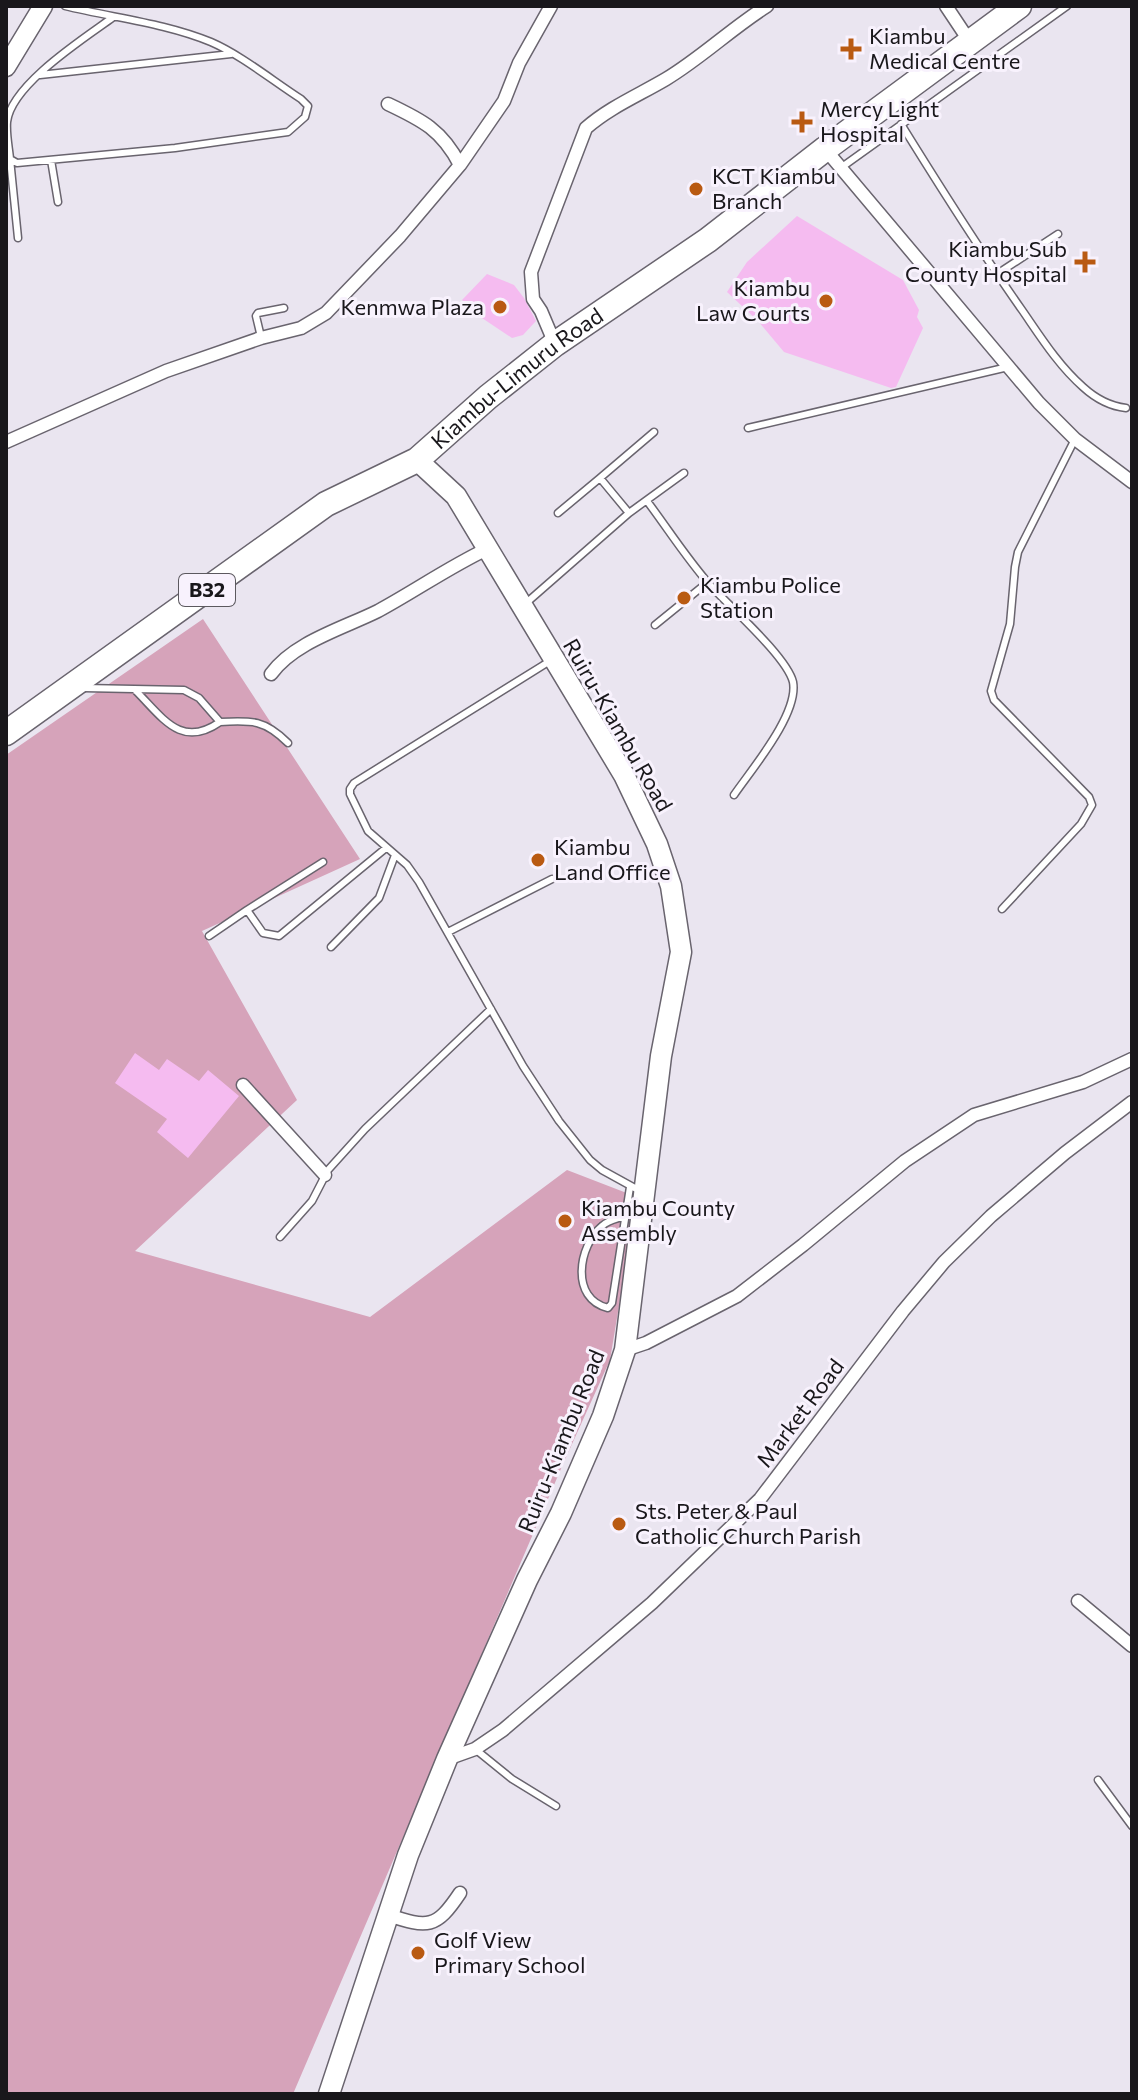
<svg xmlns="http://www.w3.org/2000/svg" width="1138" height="2100" font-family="Commissioner,sans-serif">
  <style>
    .green { fill: #d6a3ba }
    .building { fill: #f5bbf0 }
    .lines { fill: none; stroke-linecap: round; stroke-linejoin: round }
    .lane-casing { stroke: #69646e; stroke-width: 9 }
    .street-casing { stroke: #69646e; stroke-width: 15 }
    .secondary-casing { stroke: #69646e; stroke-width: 21 }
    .primary-casing { stroke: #69646e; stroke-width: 23 }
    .highway-casing { stroke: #69646e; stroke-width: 27 }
    .lane { stroke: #fff; stroke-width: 6 }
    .street { stroke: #fff; stroke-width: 12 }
    .secondary { stroke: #fff; stroke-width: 18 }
    .primary { stroke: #fff; stroke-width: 20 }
    .highway { stroke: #fff; stroke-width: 24 }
    .poi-dot { fill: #b95a12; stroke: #f8f2fd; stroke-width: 3 }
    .labels { text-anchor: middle; stroke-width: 6; stroke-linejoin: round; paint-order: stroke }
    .shield { fill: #f8f2fd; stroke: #5c595f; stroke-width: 2 }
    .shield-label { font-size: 20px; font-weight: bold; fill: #19171b }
    .poi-label { font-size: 22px; fill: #19171b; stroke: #f8f2fd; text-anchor: start }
    .street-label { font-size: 22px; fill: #19171b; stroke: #f8f2fd }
  </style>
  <rect width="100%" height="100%" fill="#eae5f0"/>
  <path class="green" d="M203 619 360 859 202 931 297 1100 135 1251 370 1317 567 1170 637 1197 610 1360 563 1464 293 2094H6V755Z"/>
  <path class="building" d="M797 216 903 280 919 310 917 317 923 328 896 387 891 388 784 352 758 321 727 292 747 262Z
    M487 274 514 285 524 298 536 321 523 335 512 338 476 314 462 300Z
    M135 1053 159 1070 167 1059 199 1081 208 1070 239 1096 188 1158 157 1132 167 1119 115 1083Z"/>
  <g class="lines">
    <defs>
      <path id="lane" d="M65 6C114 18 165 23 211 42 241 55 273 81 301 99L308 106 305 117 288 132 175 148 17 163 10 159C9 148 6 134 7 122 11 85 83 39 112 18
        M40 75 231 54
        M901 124C940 187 979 249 1022 310 1040 336 1058 365 1083 387 1095 398 1109 406 1126 408
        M10 159 18 238
        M51 160 58 202
        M842 167 1067 6
        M997 274 1058 234
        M261 337 256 316 258 313 284 308
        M748 428 1008 367
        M600 478 654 432
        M647 501C668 529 687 559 710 585 729 606 787 657 793 682 799 714 751 770 734 795
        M558 513 600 478 629 513
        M525 604 629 513 684 473
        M655 625 708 582
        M550 661 354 783 350 789V794L368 831 407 865 419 882 523 1066 559 1121 590 1160 602 1170 642 1192
        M84 688 184 690 199 698 220 722C252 720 265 720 288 743
        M136 691C163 718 181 749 220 722
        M1002 909 1081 824 1092 805 1089 797 994 700 991 691 1010 624 1015 567 1018 552 1075 439
        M247 910 323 862
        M448 932 552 879
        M209 936 247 910 263 933 279 936 386 848
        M331 947 379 898 395 855
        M625 1216C617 1219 608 1220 602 1226 578 1246 570 1299 608 1308L612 1303 630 1187
        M280 1237 312 1201 328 1170 365 1129 491 1009
        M475 1749 512 1779 556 1806
        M1098 1780 1132 1826"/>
      <path id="street" d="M946 6 970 42
        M388 104C422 120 442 130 460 165
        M825 149 1039 403 1075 439 1132 482
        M555 344 541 311 533 299 531 272 586 128C610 107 639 95 666 79 701 58 732 28 767 6
        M6 442 166 371 261 338 301 328 326 313 400 236 460 165 504 101 519 63 551 6
        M271 674C294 642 344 628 378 611 415 591 449 567 487 549
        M243 1085 325 1175
        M625 1350 646 1343 737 1296 803 1245 905 1161 974 1115 1083 1082 1132 1059
        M1078 1601 1132 1646
        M447 1759 475 1749 503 1730 652 1603 760 1499 903 1311 944 1262 991 1216 1065 1153 1132 1102
        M388 1915C428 1928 436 1929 460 1893"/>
      <path id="secondary" d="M6 67 43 6"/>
      <path id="primary" d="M329 2094 408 1855 447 1759 527 1580 561 1513 603 1416 625 1350 661 1056 681 952 671 886 657 844 624 775 456 496 417 460"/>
      <g id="highway">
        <path id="s1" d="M6 733 326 504 417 460 488 397 555 344 708 240 825 149 1019 6"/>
      </g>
    </defs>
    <use href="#lane" class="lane-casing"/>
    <use href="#street" class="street-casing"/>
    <use href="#secondary" class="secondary-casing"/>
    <use href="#primary" class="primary-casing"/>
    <use href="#highway" class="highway-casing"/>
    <use href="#lane" class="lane"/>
    <use href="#street" class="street"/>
    <use href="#secondary" class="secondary"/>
    <use href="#primary" class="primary"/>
    <use href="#highway" class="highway"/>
  </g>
  <g class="poi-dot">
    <path d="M847 37h8v8h8v8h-8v8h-8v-8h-8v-8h8z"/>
    <path d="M798 110h8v8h8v8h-8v8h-8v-8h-8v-8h8z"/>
    <circle cx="696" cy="189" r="8"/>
    <path d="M1081 250h8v8h8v8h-8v8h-8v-8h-8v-8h8z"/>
    <circle cx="826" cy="301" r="8"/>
    <circle cx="500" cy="307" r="8"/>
    <circle cx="684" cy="598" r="8"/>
    <circle cx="538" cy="860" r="8"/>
    <circle cx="565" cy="1221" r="8"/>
    <circle cx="619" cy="1524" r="8"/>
    <circle cx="418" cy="1953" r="8"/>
  </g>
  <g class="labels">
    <rect class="shield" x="179" y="574" width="56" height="32" rx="6"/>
    <g class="shield-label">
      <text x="207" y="597">B32</text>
    </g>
    <g class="poi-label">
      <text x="869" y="44">Kiambu<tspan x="869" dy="25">Medical Centre</tspan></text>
      <text x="820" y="117">Mercy Light<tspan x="820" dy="25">Hospital</tspan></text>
      <text x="712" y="184">KCT Kiambu<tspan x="712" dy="25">Branch</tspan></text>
      <text x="1067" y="257" text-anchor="end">Kiambu Sub<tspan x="1067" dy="25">County Hospital</tspan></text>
      <text x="810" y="296" text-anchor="end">Kiambu<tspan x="810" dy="25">Law Courts</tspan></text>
      <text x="484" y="315" text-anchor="end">Kenmwa Plaza</text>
      <text x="700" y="593">Kiambu Police<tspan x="700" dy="25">Station</tspan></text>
      <text x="554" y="855">Kiambu<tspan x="554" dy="25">Land Office</tspan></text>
      <text x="581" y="1216">Kiambu County<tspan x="581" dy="25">Assembly</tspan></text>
      <text x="635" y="1519">Sts. Peter &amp; Paul<tspan x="635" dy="25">Catholic Church Parish</tspan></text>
      <text x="434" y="1948">Golf View<tspan x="434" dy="25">Primary School</tspan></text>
    </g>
    <g class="street-label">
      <text dy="8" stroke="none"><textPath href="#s1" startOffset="624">Kiambu-Limuru Road</textPath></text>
      <text transform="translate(618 725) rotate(60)" y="8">Ruiru-Kiambu Road</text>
      <text transform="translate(800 1413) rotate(-53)" y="8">Market Road</text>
      <text transform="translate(561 1441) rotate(-68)" y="8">Ruiru-Kiambu Road</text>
    </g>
  </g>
  <rect width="1138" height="2100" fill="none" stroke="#19171b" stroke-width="16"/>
</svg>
